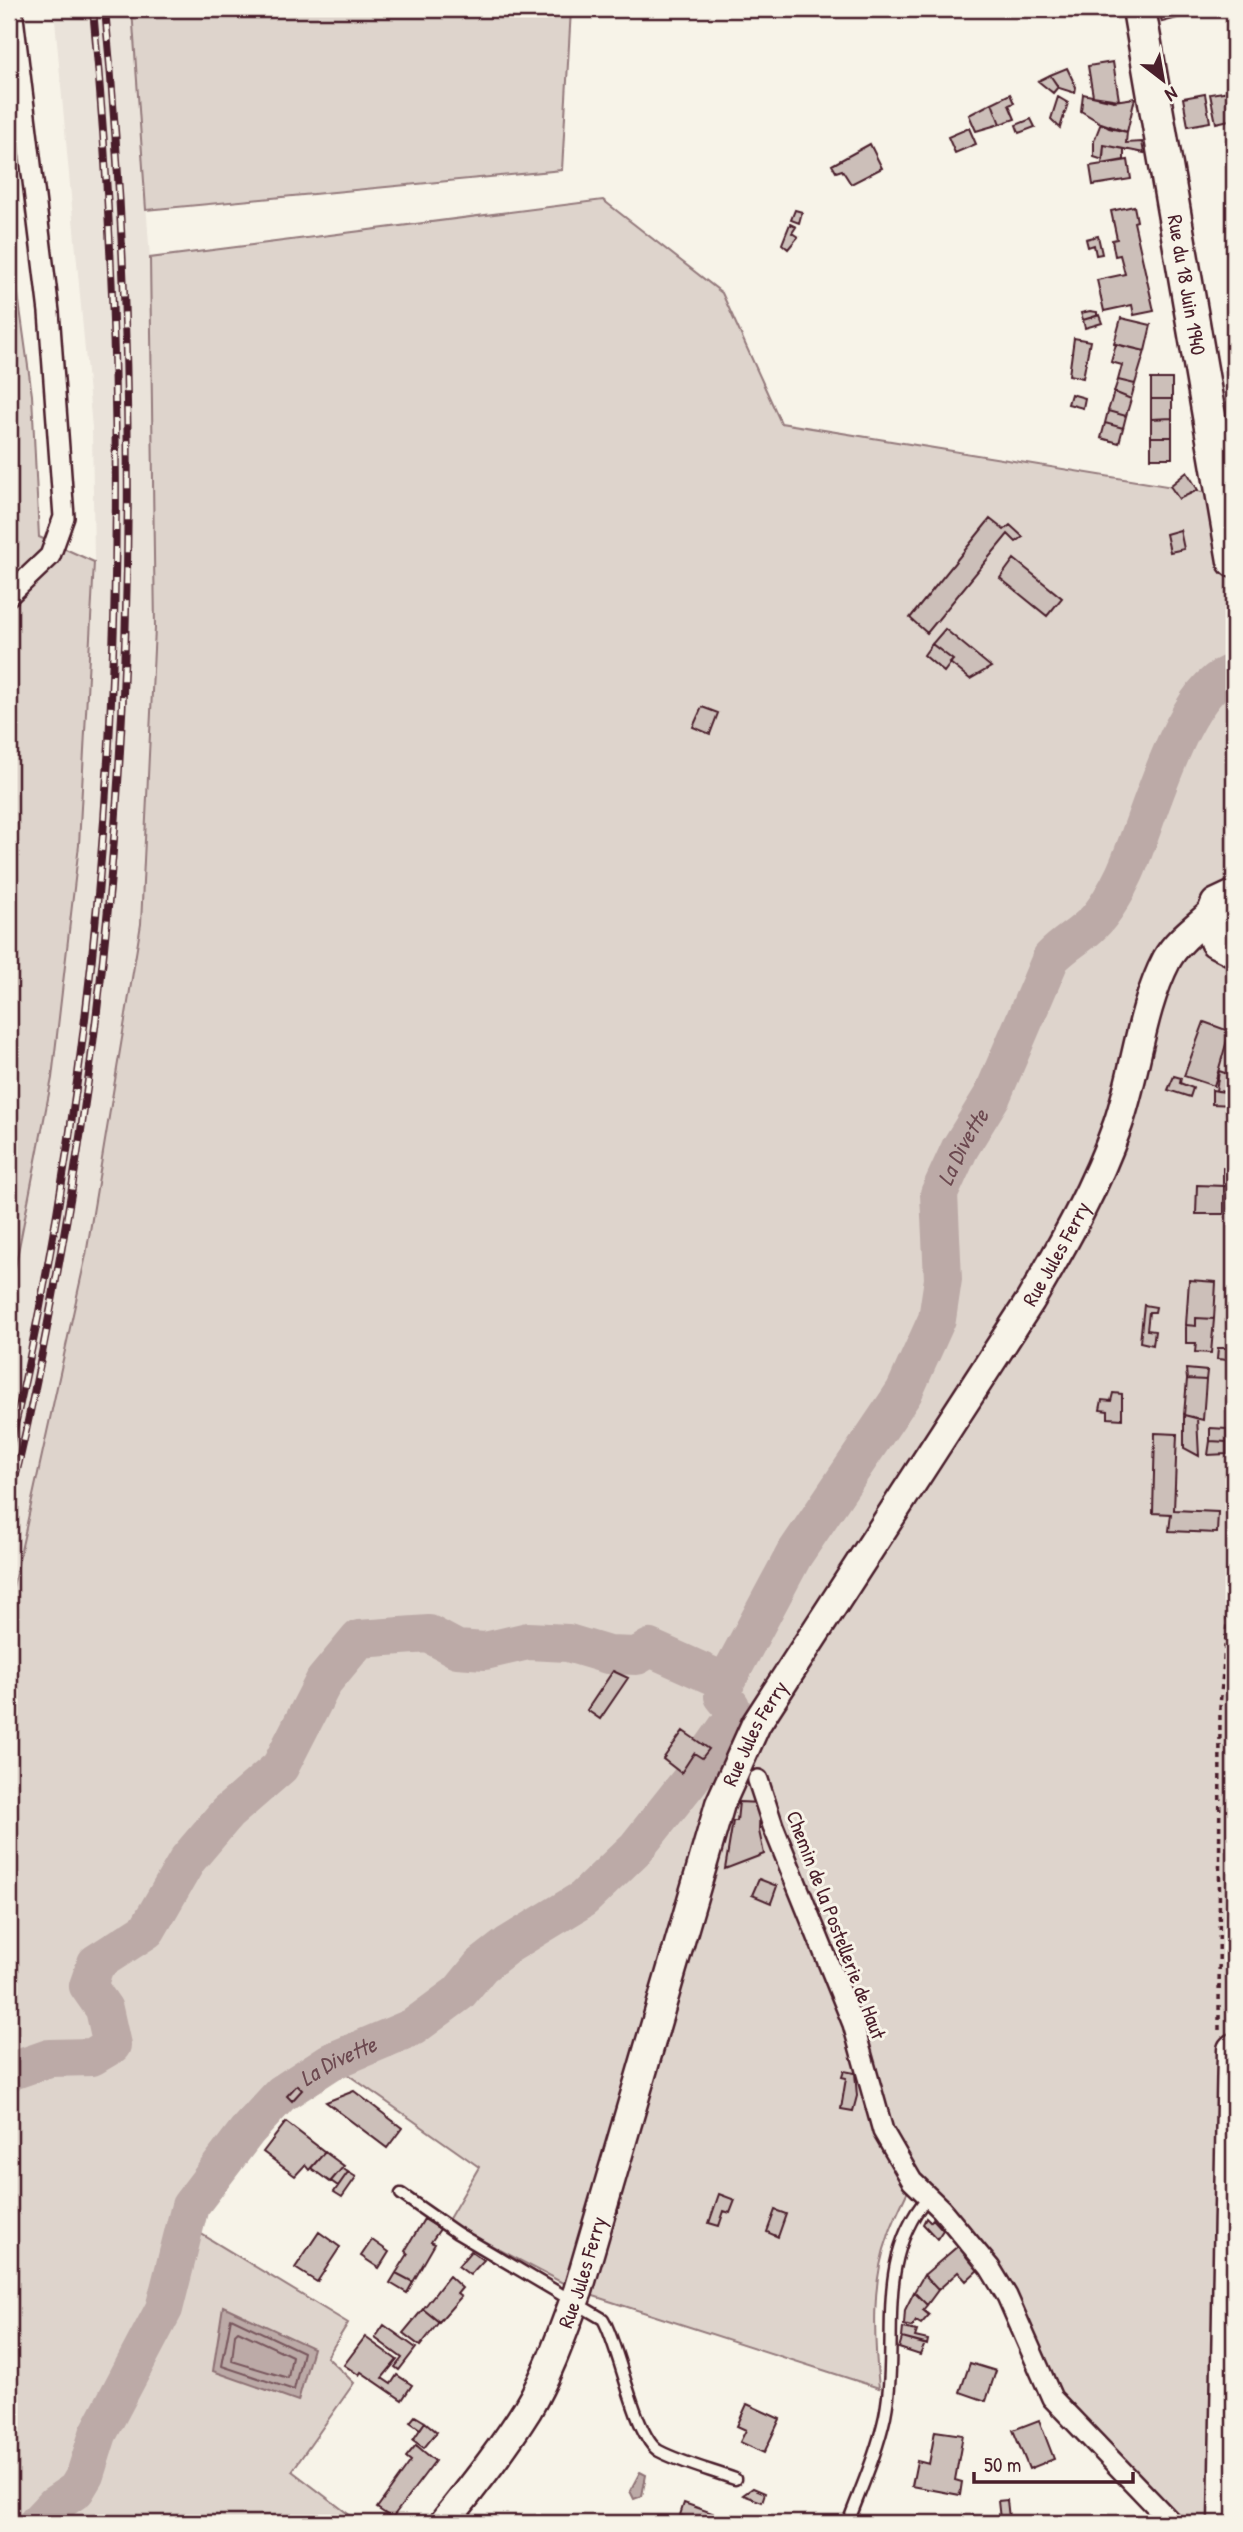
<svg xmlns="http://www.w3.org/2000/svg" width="1243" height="2532" font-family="'Patrick Hand',sans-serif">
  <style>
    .built { fill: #eae3da }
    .green { fill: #ded4cc; stroke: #947a7c; stroke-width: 2 }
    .water { fill: #bcaaa7; stroke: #8e7275; stroke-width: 2 }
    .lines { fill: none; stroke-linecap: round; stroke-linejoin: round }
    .shore { stroke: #78575d; stroke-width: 2 }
    .river { stroke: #bcaaa7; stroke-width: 38 }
    .building { fill: #ccbfb9; stroke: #4a1f2b; stroke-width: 2 }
    .lane-casing { stroke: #4a1f2b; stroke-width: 15 }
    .street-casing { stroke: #4a1f2b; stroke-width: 24 }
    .secondary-casing { stroke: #4a1f2b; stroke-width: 33 }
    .primary-casing { stroke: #4a1f2b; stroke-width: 37 }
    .path { stroke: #4a1f2b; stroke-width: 3.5; stroke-dasharray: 5 5; stroke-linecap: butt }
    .lane { stroke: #f7f3e8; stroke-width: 10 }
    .street { stroke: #f7f3e8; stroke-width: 19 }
    .secondary { stroke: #f7f3e8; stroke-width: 28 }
    .primary { stroke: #f7f3e8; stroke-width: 32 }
    .rail-casing { stroke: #4a1f2b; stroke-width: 8 }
    .rail { stroke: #f7f3e8; stroke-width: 5; stroke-dasharray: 16; stroke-linecap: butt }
    .labels { text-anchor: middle; stroke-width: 6; stroke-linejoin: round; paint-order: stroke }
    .street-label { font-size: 21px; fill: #4a1f2b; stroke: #f7f3e8 }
    .water-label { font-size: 23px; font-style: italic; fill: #6c4950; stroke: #f7f3e8 }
  </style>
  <rect width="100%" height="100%" fill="#f7f3e8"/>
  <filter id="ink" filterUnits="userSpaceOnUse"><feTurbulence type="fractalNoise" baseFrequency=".0143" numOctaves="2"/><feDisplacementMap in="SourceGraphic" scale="14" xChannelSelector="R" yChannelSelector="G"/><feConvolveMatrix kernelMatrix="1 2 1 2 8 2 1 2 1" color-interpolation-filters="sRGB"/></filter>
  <g filter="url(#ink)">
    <path class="built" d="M54 9H132L150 258 155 628 141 924 86 1255 9 1605V1299L52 1078 79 845 94 562 92 428Z"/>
    <path class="green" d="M132 9H571L562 170 146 210Z
      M603 200 722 293 781 423 1234 497V2523H1172L1052 2398 1007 2296 912 2182C904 2200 894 2218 888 2237 871 2283 874 2339 879 2388L578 2291 447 2222 479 2167 330 2062C314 2073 295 2082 280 2094 251 2119 196 2189 185 2224L348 2323 327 2357 354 2383 292 2471 360 2523H9V1605L86 1255 141 924 155 628 150 258Z
      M9 229 32 395 39 537 94 562 79 845 52 1078 9 1299Z"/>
    <path class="water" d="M223 2306 313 2348 298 2401 213 2371Z
      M640 2472 646 2475 642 2496 634 2499 630 2491Z"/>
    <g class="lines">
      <path class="shore" d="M231 2318 303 2352 294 2390 222 2366Z
        M238 2331 292 2356 288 2378 232 2361 235 2334Z"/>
      <g class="river">
        <path d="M9 2072 49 2058 92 2057 112 2045 104 2009 88 1986 96 1963 147 1930 188 1859 227 1813 280 1767 324 1681 359 1639 429 1634 457 1649 485 1651 528 1641 568 1643 608 1655 637 1656 650 1648 726 1682"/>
        <path id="s1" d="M37 2523 54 2505 76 2490 85 2475 98 2434 164 2309 190 2206 247 2131 281 2094 330 2062 413 2027 459 1993 481 1966 508 1945 583 1899 636 1848 690 1780 733 1719 731 1706 723 1696 726 1682 794 1555 904 1392 937 1319 943 1279 939 1194 960 1148 992 1096 1051 958C1064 944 1079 937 1092 924 1104 913 1117 890 1124 875 1146 830 1182 682 1234 673"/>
      </g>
    </g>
    <path class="building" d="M1159 9H1183L1185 16 1162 22Z
      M1113 62 1119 100 1093 96 1088 66Z
      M1067 68 1076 87 1075 93 1059 88 1050 75Z
      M1050 75 1058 87 1053 93 1038 81Z
      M1230 91 1234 119 1216 123 1210 94Z
      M1010 94 1014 103 1009 105 1015 119 1000 124 992 103Z
      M1083 94 1114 101 1135 98 1127 132 1109 128 1081 111Z
      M1205 94 1210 122 1188 126 1183 98Z
      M1058 97 1068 103 1060 128 1051 119Z
      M992 103 1000 124 976 131 969 115Z
      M1031 119 1035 127 1019 133 1016 125Z
      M1101 123 1127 132 1126 143 1142 142 1144 153 1104 145 1103 160 1094 157V141Z
      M969 128 976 144 955 153 948 137Z
      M870 144 882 168 851 184 842 170 836 172 832 165Z
      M1104 145 1124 149V160L1102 164Z
      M1128 160 1131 179 1093 185 1090 166Z
      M1134 206 1137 221 1134 222 1154 311 1134 315 1132 305 1104 311 1097 280 1125 274 1120 255 1115 256 1112 240 1117 239 1111 211Z
      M795 210 802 212 799 223 791 220Z
      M790 224 796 227 792 233 798 237 788 249 782 244Z
      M1098 236 1102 254 1096 255 1094 245 1088 247 1086 239Z
      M1090 311 1097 312V316L1083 320 1081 313Z
      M1099 315 1102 323 1085 328 1083 320Z
      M1121 318 1151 325 1145 351 1114 344Z
      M1074 338 1090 341 1083 378 1069 375Z
      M1116 344 1145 351 1135 384 1118 380 1122 365 1111 362Z
      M1234 349V370H1232L1228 350Z
      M1172 379V399H1151V379Z
      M1118 380 1135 384 1131 399 1114 392Z
      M1114 392 1131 399 1126 416 1108 411Z
      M1071 394 1085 398 1083 408 1068 404Z
      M1151 399H1172V418L1151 419Z
      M1108 411 1126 416 1123 428 1105 423Z
      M1172 418V437H1151V419Z
      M1105 423 1123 428 1119 443 1101 438Z
      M1151 437H1172V458H1151Z
      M1187 472 1198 490 1179 499 1170 486Z
      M990 519 1004 530 1010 525 1023 537 1016 542 1008 534 927 633 910 618Z
      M1180 530 1184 549 1170 552 1166 534Z
      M1014 559 1062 598 1047 616 1000 578Z
      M945 629 991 667 970 679 950 663 953 660 932 644Z
      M932 644 953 660 944 672 924 655Z
      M702 707 718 713 710 734 693 727Z
      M1204 1022 1226 1030 1228 1037 1214 1086 1184 1076Z
      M1219 1071 1234 1076 1233 1093 1216 1091Z
      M1174 1076 1181 1078 1180 1083 1193 1088 1190 1097 1168 1090Z
      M1212 1090 1233 1093V1105L1212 1104Z
      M1223 1168 1232 1169V1186H1223Z
      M1197 1185 1224 1186V1214H1196Z
      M1189 1280 1216 1282 1214 1319 1196 1318V1326L1186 1325Z
      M1144 1305 1156 1307 1155 1312H1149L1147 1330 1155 1331 1153 1345 1140 1342Z
      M1196 1318 1214 1319 1211 1353 1195 1352 1196 1343H1186V1325L1196 1326Z
      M1218 1348H1228V1360L1217 1359Z
      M1186 1369 1207 1371 1206 1380 1187 1379Z
      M1187 1379 1206 1380 1203 1420 1184 1415Z
      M1113 1393 1122 1394V1419L1108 1418V1411L1100 1410 1102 1400 1111 1401Z
      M1184 1415 1197 1418 1199 1456 1184 1448Z
      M1210 1428 1227 1429V1442L1210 1441Z
      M1155 1433 1177 1434 1174 1510 1218 1512 1217 1533 1169 1531 1171 1514 1153 1513Z
      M1210 1441 1227 1442V1454L1208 1455Z
      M613 1671 628 1678 600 1719 587 1710Z
      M683 1731 709 1749 702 1758 694 1753 681 1773 663 1759Z
      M739 1802 760 1803 759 1831 764 1854 725 1869 733 1821H737Z
      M759 1879 777 1886 771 1903 752 1895Z
      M844 2071 855 2073 857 2096 853 2111 841 2109 846 2078 842 2077Z
      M297 2085 302 2090 292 2101 287 2096Z
      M354 2091 402 2128 387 2148 326 2102Z
      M286 2122 325 2152 309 2170 305 2165 295 2176 263 2152Z
      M325 2152 344 2166 330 2182 311 2168Z
      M342 2168 348 2172 338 2186 331 2181Z
      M348 2172 356 2177 342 2197 334 2192Z
      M719 2194 735 2200 730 2213 724 2211 719 2226 709 2223Z
      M775 2210 786 2214 778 2237 767 2232Z
      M926 2218 930 2222 933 2219 943 2230 937 2239 923 2224Z
      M424 2219 440 2229 431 2242 435 2244 413 2282 396 2273 408 2254 405 2251Z
      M319 2232 340 2247 317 2282 295 2268Z
      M372 2240 389 2252 379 2268 361 2256Z
      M958 2246 979 2269 966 2281 958 2272 938 2290 924 2275Z
      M471 2251 484 2260 470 2275 458 2266Z
      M396 2273 413 2282 407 2293 390 2283Z
      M924 2275 938 2290 927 2305 914 2292Z
      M449 2276 462 2288 457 2294 461 2297 439 2322 423 2309Z
      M914 2292 927 2305 923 2310 929 2315 921 2324 916 2321 912 2327 904 2325 905 2310Z
      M423 2309 439 2322 420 2346 403 2333Z
      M384 2325 416 2348 399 2370 395 2367 402 2358 375 2338Z
      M903 2328 917 2331 915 2337 928 2340 927 2345 902 2338Z
      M365 2337 397 2360 382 2378 391 2384 397 2375 412 2385 402 2400 361 2372 359 2375 344 2365Z
      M902 2338 925 2344 920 2355 899 2348Z
      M970 2363 996 2371 986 2401 960 2392Z
      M747 2404 780 2419 764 2453 740 2442 746 2430 737 2426Z
      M415 2416 425 2422 420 2429 410 2422Z
      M1039 2420 1054 2459 1029 2469 1013 2430Z
      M425 2422 437 2432 424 2448 413 2440Z
      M935 2431 963 2435 955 2480 962 2482 960 2495 912 2486 917 2461 929 2464Z
      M416 2445 435 2461 392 2518 377 2508 411 2461 406 2457Z
      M753 2488 765 2493 762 2502 743 2495Z
      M1007 2500 1009 2518 1000 2519 998 2501Z
      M684 2503 718 2515 715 2523H687L689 2518 680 2515Z"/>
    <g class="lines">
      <defs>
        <path id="lane" d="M401 2194 457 2233 603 2319C620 2348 635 2438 659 2451 682 2463 710 2470 735 2479
          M848 2523C861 2488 877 2453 885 2416 900 2341 873 2263 927 2198"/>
        <path id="street" d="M9 595 50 556 64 517 49 312 12 9
          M758 1780 773 1826 853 2024 883 2131 912 2181 941 2209 990 2268 1007 2296 1052 2398 1172 2523"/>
        <g id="secondary">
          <path id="s2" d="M444 2523C473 2486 502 2450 527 2410 549 2373 563 2331 578 2291L720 1804 756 1724 1030 1301C1064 1243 1096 1187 1118 1124 1137 1069 1140 1011 1167 959 1177 941 1197 927 1212 913"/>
        </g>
        <g id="primary">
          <path id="s3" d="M1139 9 1234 561"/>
          <path d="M1234 897 1217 905 1210 923 1216 941 1234 950"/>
          <path d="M1225 2523 1234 2050"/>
        </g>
      </defs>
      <use href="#lane" class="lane-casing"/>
      <use href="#street" class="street-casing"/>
      <use href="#secondary" class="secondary-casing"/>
      <use href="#primary" class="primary-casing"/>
      <path class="path" d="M1219 2030 1220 1707 1234 1540"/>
      <use href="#lane" class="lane"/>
      <use href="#street" class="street"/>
      <use href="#secondary" class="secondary"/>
      <use href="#primary" class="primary"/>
      <defs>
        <path id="rail" d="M9 1451C120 980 138 489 93 9
          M9 1503C30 1420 46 1336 61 1252 135 842 144 423 105 9"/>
      </defs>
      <use href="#rail" class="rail-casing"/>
      <use href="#rail" class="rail"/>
    </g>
  </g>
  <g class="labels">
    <g class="street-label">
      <text dy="7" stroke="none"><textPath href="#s3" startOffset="280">Rue du 18 Juin 1940</textPath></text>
      <text dy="7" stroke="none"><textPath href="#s2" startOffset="1423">Rue Jules Ferry</textPath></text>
      <text dy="7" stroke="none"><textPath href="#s2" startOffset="856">Rue Jules Ferry</textPath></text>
      <text transform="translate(836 1925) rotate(69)" y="7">Chemin de la Postellerie de Haut</text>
      <text dy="7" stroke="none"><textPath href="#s2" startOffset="289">Rue Jules Ferry</textPath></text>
    </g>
    <g class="water-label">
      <text dy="8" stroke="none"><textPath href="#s1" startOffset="1741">La Divette</textPath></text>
      <text dy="8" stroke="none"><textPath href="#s1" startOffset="570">La Divette</textPath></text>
    </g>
  </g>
  <rect width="1243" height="2532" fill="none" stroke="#f7f3e8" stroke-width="35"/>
  <rect x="18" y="18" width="1208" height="2497" fill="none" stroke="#4a1f2b" stroke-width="2.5" filter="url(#ink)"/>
  <g transform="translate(1163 80) rotate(149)" stroke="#f7f3e8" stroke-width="5" paint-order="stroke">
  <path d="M0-5L12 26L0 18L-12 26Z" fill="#4a1f2b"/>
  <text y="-10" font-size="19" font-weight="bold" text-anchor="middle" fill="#4a1f2b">N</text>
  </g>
  <path d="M974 2472v10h159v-10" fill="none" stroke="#4a1f2b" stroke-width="3.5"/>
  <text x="984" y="2472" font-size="21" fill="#4a1f2b" stroke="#f7f3e8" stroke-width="5" paint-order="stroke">50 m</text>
</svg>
